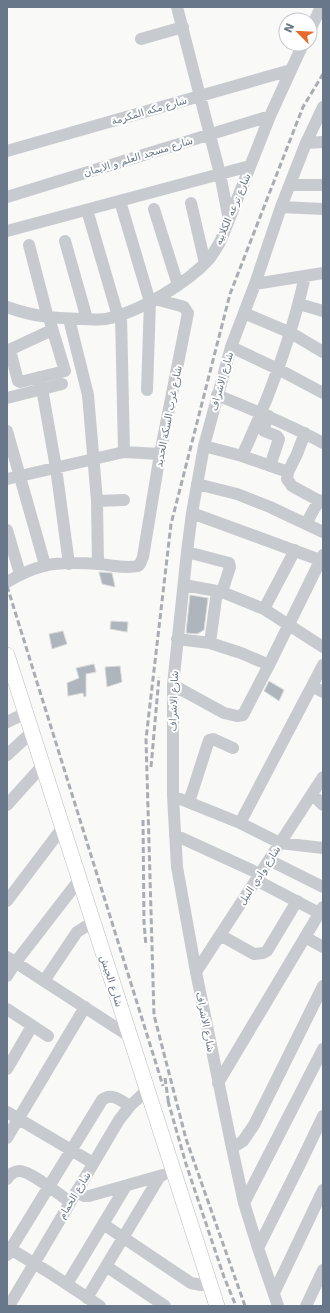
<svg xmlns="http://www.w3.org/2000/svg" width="330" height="1313" font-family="'DejaVu Sans',Cairo,sans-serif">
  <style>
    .building { fill: #aeb5bc; stroke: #dbdbd9 }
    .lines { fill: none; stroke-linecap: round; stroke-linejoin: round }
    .major-casing { stroke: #b8bcc0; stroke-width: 16 }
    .minor { stroke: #c7cace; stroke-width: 12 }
    .major { stroke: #fff; stroke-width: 15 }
    .rail { stroke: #a7adb3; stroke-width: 3; stroke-dasharray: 6 3; stroke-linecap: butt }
    .labels { text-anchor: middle; stroke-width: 4; stroke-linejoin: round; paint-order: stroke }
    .street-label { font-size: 10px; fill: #687789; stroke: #fff }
  </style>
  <rect width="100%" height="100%" fill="#f9f9f7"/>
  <path class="building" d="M99 572 112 573 115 587 102 584Z
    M190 595 208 598 204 630 197 634 186 633Z
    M111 621 128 622 127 632 110 629Z
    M63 631 67 644 52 649 49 634Z
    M94 664 96 672 86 674V696L84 697 83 693 68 696 67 683 79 678 76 668Z
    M120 666 122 682 107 687 105 667Z
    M269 681 284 690 279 701 264 691Z"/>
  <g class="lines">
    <defs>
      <path id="major" d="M7 655 217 1306"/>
    </defs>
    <use href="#major" class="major-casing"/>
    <path class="minor" d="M177 7 220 174 229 220
      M310 30 321 7
      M141 39 183 27
      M306 143 323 142
      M7 151 291 70
      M290 185H323
      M7 197 270 116
      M120 201 150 302 147 390
      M191 203 205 263
      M281 207 323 209
      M154 209 178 285
      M87 210 118 316
      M7 231 250 166
      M65 241 87 319
      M29 245 48 318
      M255 284 323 273
      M299 304 323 311
      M7 307C34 317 54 318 82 319 90 319 98 320 106 319 139 312 188 283 210 258 214 252 218 246 221 240L270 116 303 44
      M244 313 291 333 323 352
      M121 315 124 452
      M69 319 88 395 97 501 98 564
      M231 347 278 369 323 393
      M10 350 18 381 20 382 65 371 49 318
      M7 351 52 330
      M40 377 56 468 69 564
      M217 395C253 410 289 424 323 443
      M7 398 62 384
      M269 416 265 424 264 431 277 436 279 439 270 466
      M7 431 45 565
      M204 446 242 456 288 472 287 479 292 486 323 503
      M242 456C269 398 291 340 305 276
      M288 472 297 454 305 433
      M7 479 124 452 160 454
      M197 484 237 494 270 507 323 532
      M97 501 124 500
      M192 513 320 560
      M306 524 319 500
      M7 530 20 574
      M187 552 229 563 230 567 222 592
      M7 582C19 575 31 569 44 566 57 562 84 563 99 564 112 565 125 569 138 566L140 564 143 557 160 454 188 313 184 307 181 306 155 299
      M184 585 222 592 264 609 323 647
      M264 609 295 550
      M177 639 210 643 241 653 269 665
      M210 643 217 591
      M173 685 224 713 237 716 243 715 269 665 323 555
      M312 686 323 692
      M7 722 26 713
      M7 755 32 732
      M312 794 323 805
      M173 796 240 823 280 843 323 848
      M189 802 209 740 213 739 233 748
      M7 805 43 765
      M240 823 323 665
      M175 835 260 874
      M269 860 323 887
      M256 880 319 913
      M7 901 63 827
      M220 935 254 954 263 953 267 951 297 901
      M305 937 323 947
      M7 957 129 1036
      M196 972 323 777
      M7 976 15 963 80 879
      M44 981 77 932 85 927 94 924
      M7 1009 48 1036
      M7 1069 32 1026
      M218 1083 323 907
      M7 1112 93 1163
      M7 1138 85 1007
      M232 1148 243 1141 254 1125 323 986
      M7 1179C10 1174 14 1171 20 1171 30 1171 60 1195 70 1202
      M76 1192 84 1196H89L163 1175
      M244 1203 323 1049
      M103 1224 191 1283 201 1285 210 1284
      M7 1247 50 1273 100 1306
      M258 1248 301 1162 323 1116
      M7 1255 102 1100C112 1092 121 1101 130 1106
      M106 1266 165 1306
      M67 1284 126 1186
      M274 1293 323 1190
      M87 1298 160 1176
      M9 1306 119 1120 130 1106 147 1090
      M278 1306 258 1248 244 1203 232 1148 196 972 177 867 173 796V685L187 552 192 513 204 446 231 347 255 284 281 207 306 143 323 107
      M306 1306 323 1270"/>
    <use href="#major" class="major"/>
    <path class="rail" d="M7 586 163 1086
      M151 767 159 677
      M143 820 144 923 146 946
      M165 1078 169 1106
      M168 1101 186 1164 224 1277 236 1306
      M245 1306 186 1139 154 1015 146 739 171 524 230 294 303 107 323 74"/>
  </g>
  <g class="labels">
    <g class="street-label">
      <text transform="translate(149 110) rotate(-16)" y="4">شارع مكه المكرمة</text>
      <text transform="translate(138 156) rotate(-17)" y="4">شارع مسجد العلم و الايمان</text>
      <text transform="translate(232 209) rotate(-67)" y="4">شارع ترعه الكلابيه</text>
      <text transform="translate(221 381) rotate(-74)" y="4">شارع الاشراف</text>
      <text transform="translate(168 416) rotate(-79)" y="4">شارع غرب السكة الحديد</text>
      <text transform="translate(173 701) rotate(-88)" y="4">شارع الاشراف</text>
      <text transform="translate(259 875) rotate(-57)" y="4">شارع وادي النيل</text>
      <text transform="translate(112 981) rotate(72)" y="4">شارع الجيش</text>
      <text transform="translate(206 1022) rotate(79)" y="4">شارع الاشراف</text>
      <text transform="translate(74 1195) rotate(-59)" y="4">شارع الحمام</text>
    </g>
  </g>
  <rect width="330" height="1313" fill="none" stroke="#687789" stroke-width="16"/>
  <g transform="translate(298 32) rotate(294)"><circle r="19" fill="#ffffff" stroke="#c3c9d0"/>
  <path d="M0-3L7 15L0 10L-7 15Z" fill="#e7692a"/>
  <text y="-6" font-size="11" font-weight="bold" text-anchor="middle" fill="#687789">N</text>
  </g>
</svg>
